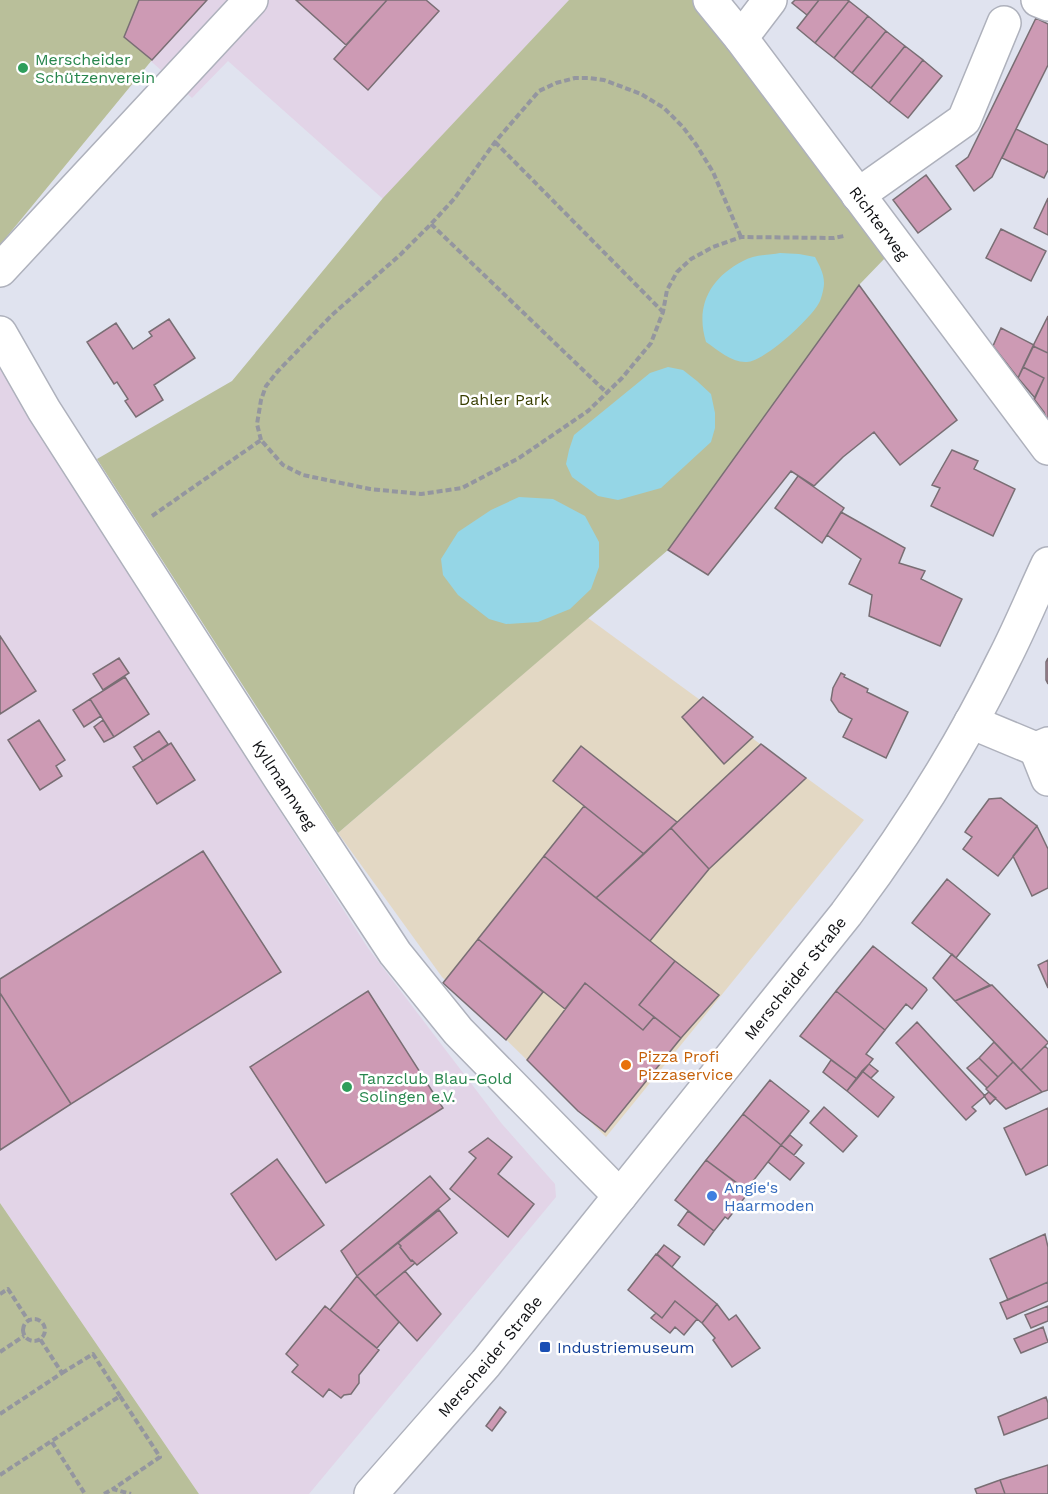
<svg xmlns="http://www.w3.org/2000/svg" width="1048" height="1494" font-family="'Work Sans',sans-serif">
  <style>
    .commercial { fill: #e3d8c4 }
    .industrial { fill: #e2d4e7 }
    .green { fill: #b9bf9a }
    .water { fill: #95d6e6 }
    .building { fill: #cd9ab4; stroke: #796e74; stroke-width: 1.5 }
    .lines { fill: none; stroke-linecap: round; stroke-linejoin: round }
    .minor-casing { stroke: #aeb1bc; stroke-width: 36 }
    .major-casing { stroke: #aeb1bc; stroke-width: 36 }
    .path { stroke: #94969f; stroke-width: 4; stroke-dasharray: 6 3; stroke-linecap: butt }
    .minor { stroke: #fff; stroke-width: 33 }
    .major { stroke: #fff; stroke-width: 33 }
    .leisure-dot { fill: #2e9e5b; stroke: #fff; stroke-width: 2 }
    .food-dot { fill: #e8710a; stroke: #fff; stroke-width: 2 }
    .shop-dot { fill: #3f7fe0; stroke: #fff; stroke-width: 2 }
    .transit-dot { fill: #1a4fb4; stroke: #fff; stroke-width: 2 }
    .labels { text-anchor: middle; stroke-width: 5; stroke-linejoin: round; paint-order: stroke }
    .leisure-label { font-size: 16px; fill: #27864d; stroke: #fff; text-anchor: start }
    .street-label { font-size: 16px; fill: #0e0f12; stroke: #fff }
    .park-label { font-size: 16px; fill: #383e00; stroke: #fff }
    .food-label { font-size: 16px; fill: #c56008; stroke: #fff; text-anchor: start }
    .shop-label { font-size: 16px; fill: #366cbe; stroke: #fff; text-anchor: start }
    .transit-label { font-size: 16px; fill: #164399; stroke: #fff; text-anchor: start }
  </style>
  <rect width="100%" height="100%" fill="#e0e3ef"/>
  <path class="commercial" d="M588 618 864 820 606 1137 442 977 338 833Z"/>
  <path class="industrial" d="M137 0H569L383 199 228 61 192 98 124 37Z
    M0 369 251 766 368 948 502 1124 555 1184 556 1197 309 1494H199L0 1203Z"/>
  <path class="green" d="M0 0H139L124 37 152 60 0 245Z
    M569 0H692L887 256 859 285 668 550 338 833 97 459 232 381 383 198Z
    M0 1203 199 1494H0Z"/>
  <path class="water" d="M780 253 799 254 815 257C819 265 824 273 824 283 824 288 822 296 820 301 813 317 765 361 747 362 732 363 718 350 706 342 695 306 710 278 743 261 753 255 769 255 780 253Z
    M668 367 683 370 697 381 711 394 715 413V428L711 442 661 488 618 500 598 496 572 477 566 464 569 450 574 435 650 373Z
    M519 497 553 499 585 516 599 542V567L591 589 570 609 538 622 506 624 489 619 458 595 443 575 441 559 458 532 491 510Z"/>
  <path class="building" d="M139 0H207L152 60 124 37Z
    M296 0H387L346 45Z
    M387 0H426L439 11 368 90 334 59Z
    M795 0H819L807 15 792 3Z
    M819 0H847L849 1 815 43 797 28Z
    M849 1 868 16 834 58 815 43Z
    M868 16 886 31 852 73 834 58Z
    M1036 18 1048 24V65L992 177 974 191 956 166 968 157Z
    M886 31 905 46 871 88 852 73Z
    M905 46 923 60 889 103 871 88Z
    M923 60 942 76 908 118 889 103Z
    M1016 129 1048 145V170L1044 178 1002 158Z
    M926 175 951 209 918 233 893 200Z
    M1048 198V235L1034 228Z
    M1001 229 1046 251 1031 281 986 258Z
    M859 285 957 420 900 465 874 432 843 457 814 486 791 471 708 575 668 550Z
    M1048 316V353L1033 346Z
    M169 319 195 358 154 385 163 400 136 417 125 401 128 399 117 382 114 384 87 342 116 323 133 349 152 336 149 332Z
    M1001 328 1034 345 1018 378 993 346Z
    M1033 346 1048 353V419L1046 418 1044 412 1034 399 1044 378 1023 367Z
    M1023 367 1044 378 1035 398 1018 378Z
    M952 450 978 461 974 469 1015 489 993 536 931 506 940 488 932 485Z
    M798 476 844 508 822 543 775 508Z
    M841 512 905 548 899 563 925 571 921 579 962 599 940 646 869 616 872 595 849 584 861 559 827 535Z
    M0 636 36 691 0 714Z
    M119 658 129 673 103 690 93 674Z
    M1048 658V684L1046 680V662Z
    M841 673 845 675 844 677 868 689 867 692 908 712 886 758 843 737 852 719 839 712 831 700 833 688Z
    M125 677 149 714 114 737 90 699Z
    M703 697 753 737 724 764 682 717Z
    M90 699 101 716 84 727 73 710Z
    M39 720 65 760 56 766 62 776 40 790 8 740Z
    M103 720 114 737 104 742 94 727Z
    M159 731 168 744 143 761 134 747Z
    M171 743 195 780 157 804 133 767Z
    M761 744 806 778 709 869 671 828Z
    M581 746 677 822 644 854 553 781Z
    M1001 798 1037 826 998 876 963 849 972 837 965 832 967 829 989 799Z
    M584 806 644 854 596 898 544 856Z
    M1037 826 1048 849V888L1032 896 1013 856Z
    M671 828 709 869 650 941 596 898Z
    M203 851 281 972 71 1104 0 993V979Z
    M544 856 675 961 639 1005 654 1017 643 1030 585 983 565 1009 478 939Z
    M947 879 990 914 956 958 912 923Z
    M478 939 543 992 506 1040 443 983Z
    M873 946 926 988 927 990 912 1009 906 1004 885 1030 836 991Z
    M952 954 956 958 990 985 955 1001 933 978Z
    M1048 960V988L1038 965Z
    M675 961 719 995 681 1038 639 1005Z
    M585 983 643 1030 654 1017 681 1038 605 1132 578 1111 527 1060Z
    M992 985 1048 1042V1043L1021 1070 955 1001Z
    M368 991 443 1108 326 1183 250 1067Z
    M836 991 885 1030 866 1054 873 1059 857 1079 800 1036Z
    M0 993 71 1104 0 1150Z
    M917 1022 985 1096 972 1107 976 1111 966 1120 896 1043Z
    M994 1042 1013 1062 998 1077 979 1058Z
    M1045 1046 1048 1049V1090L1042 1092 1021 1070Z
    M979 1058 998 1077 987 1088 967 1068Z
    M831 1060 857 1079 847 1091 823 1072Z
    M1013 1062 1042 1092 1006 1109 986 1089Z
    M869 1064 878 1071 871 1078 862 1071Z
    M862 1071 894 1097 878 1117 847 1091Z
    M770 1080 809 1111 781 1145 743 1114Z
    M989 1092 996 1098 990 1104 984 1096Z
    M824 1107 857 1136 843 1152 810 1123Z
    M1048 1108V1165L1026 1175 1004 1128Z
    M743 1114 781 1145 746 1190 706 1160Z
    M790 1135 802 1145 794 1155 781 1145Z
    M488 1138 512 1157 498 1174 534 1204 508 1237 450 1189 476 1158 469 1152Z
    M781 1145 804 1163 790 1180 768 1162Z
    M277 1159 324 1225 276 1260 231 1194Z
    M706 1160 749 1192 728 1219 725 1217 714 1231 675 1200Z
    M430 1176 450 1199 357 1276 341 1251Z
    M439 1210 457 1233 417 1265 412 1260 411 1261 400 1247 401 1246 398 1243Z
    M688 1211 714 1231 704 1245 678 1225Z
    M1045 1234 1048 1247V1282L1008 1300 990 1259Z
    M398 1243 401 1246 400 1247 411 1261 412 1260 415 1263 375 1296 357 1276Z
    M664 1245 680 1257 672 1267 657 1254Z
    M656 1254 717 1304 702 1323 675 1301 662 1318 628 1290Z
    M405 1271 441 1314 417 1341 375 1296Z
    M357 1276 399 1322 377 1348 330 1310Z
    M1048 1282V1301L1007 1319 1000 1303Z
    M675 1301 697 1319 684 1335 675 1327 670 1333 651 1318 656 1313 662 1318Z
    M717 1304 729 1320 736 1315 760 1348 732 1367 713 1340 715 1338 702 1323Z
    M325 1306 379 1350 359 1375V1383L351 1394 344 1395 341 1398 329 1389 323 1397 292 1372 298 1365 286 1354Z
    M1048 1306V1321L1031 1328 1025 1315Z
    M1043 1327 1048 1342 1021 1353 1014 1339Z
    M1046 1397 1048 1403V1418L1004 1435 998 1417Z
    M500 1407 506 1412 492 1431 486 1426Z
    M1048 1465V1494H1005L1000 1480Z
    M1000 1480 1005 1494H977L975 1489Z"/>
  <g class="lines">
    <defs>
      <g id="minor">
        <path id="s1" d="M710 0 741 38 1048 448"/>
        <path d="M1038 0 1048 4"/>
        <path d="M741 38 770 0"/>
        <path d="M858 195 964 120 1004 23"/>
        <path d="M0 270 251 0"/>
        <path id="s2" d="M0 333 44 410 124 535 280 778 395 953 458 1031 620 1196"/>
        <path d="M971 722 1036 749 1048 744"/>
        <path d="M1036 749 1048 779"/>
      </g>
      <g id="major">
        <path id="s3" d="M371 1494 486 1363 846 914C906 834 960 749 1004 659 1020 628 1033 596 1048 564"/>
      </g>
    </defs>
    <use href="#minor" class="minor-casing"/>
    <use href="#major" class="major-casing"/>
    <path class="path" d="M495 142 663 312
      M431 224 607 393
      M261 440 257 424 261 400 266 386 278 371 332 315 401 254 431 224 454 199 495 142 539 91 556 83 575 78H588L604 80 641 94 664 108 683 127 697 146 713 172 741 237
      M152 516 261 440 283 465 303 475 370 489 421 494 462 488 519 458 588 411 622 378 651 343 663 312 667 290 677 272 691 259 713 247 741 237 834 238 844 236
      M0 1294 8 1289 28 1320
      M23 1330a11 11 0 1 1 22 0a11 11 0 1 1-22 0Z
      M0 1352 24 1336
      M62 1373 93 1354 120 1396
      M0 1414 62 1373 40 1339
      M52 1442 85 1494
      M0 1475 120 1396 160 1457 113 1489
      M104 1494 113 1489 131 1494"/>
    <use href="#minor" class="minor"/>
    <use href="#major" class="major"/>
  </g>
  <g class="leisure-dot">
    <circle cx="23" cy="68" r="6"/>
    <circle cx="347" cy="1087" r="6"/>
  </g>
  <circle class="food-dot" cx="626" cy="1065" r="6"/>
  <circle class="shop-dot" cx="712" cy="1196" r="6"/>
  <rect class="transit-dot" x="539" y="1341" width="12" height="12" rx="3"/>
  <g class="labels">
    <g class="leisure-label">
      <text x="35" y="65">Merscheider<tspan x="35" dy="18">Schützenverein</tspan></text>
      <text x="359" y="1084">Tanzclub Blau-Gold<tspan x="359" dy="18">Solingen e.V.</tspan></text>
    </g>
    <g class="street-label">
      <text dy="6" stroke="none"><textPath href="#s1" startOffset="280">Richterweg</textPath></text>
      <text dy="6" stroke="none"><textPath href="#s2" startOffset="534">Kyllmannweg</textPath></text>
      <text dy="6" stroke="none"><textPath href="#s3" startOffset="668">Merscheider Straße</textPath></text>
      <text dy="6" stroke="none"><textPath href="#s3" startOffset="182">Merscheider Straße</textPath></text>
    </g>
    <g class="park-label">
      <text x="504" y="405">Dahler Park</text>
    </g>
    <g class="food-label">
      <text x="638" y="1062">Pizza Profi<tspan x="638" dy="18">Pizzaservice</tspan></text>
    </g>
    <g class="shop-label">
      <text x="724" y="1193">Angie's<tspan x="724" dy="18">Haarmoden</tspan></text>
    </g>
    <g class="transit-label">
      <text x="557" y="1353">Industriemuseum</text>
    </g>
  </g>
</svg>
